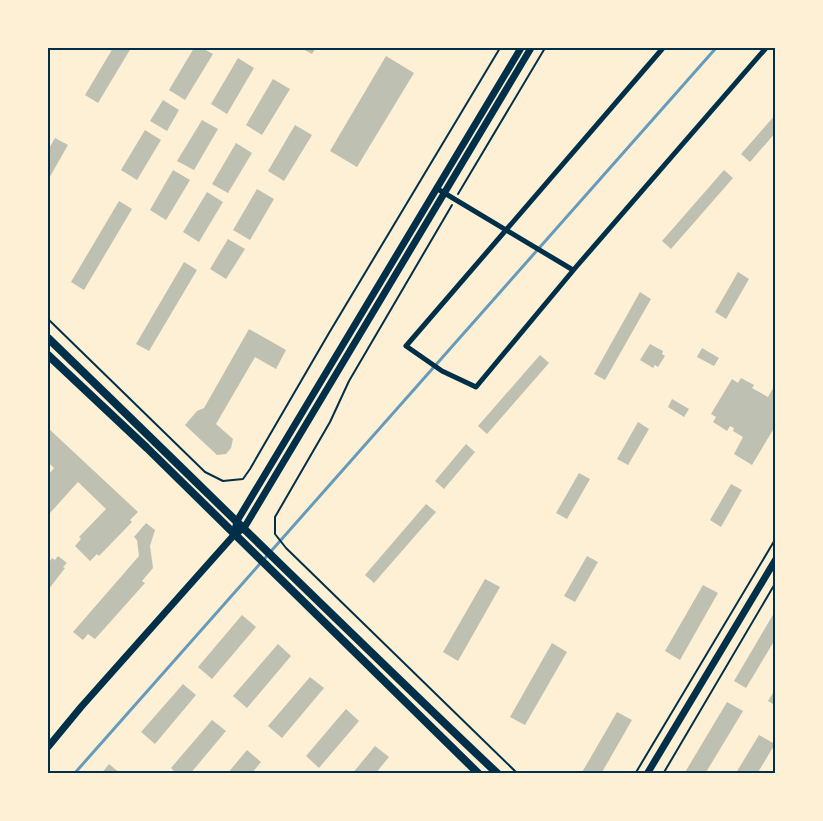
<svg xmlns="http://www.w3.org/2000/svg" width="823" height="821" font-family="'DejaVu Sans',sans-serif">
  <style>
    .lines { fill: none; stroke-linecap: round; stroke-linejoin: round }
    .stream { stroke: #669bbc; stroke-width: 3 }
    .building { fill: #bec0b2 }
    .path { stroke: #003049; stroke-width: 2 }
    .minor { stroke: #003049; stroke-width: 5 }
    .tertiary { stroke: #003049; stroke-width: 7 }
    .secondary { stroke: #003049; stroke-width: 8 }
    .neatline { fill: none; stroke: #003049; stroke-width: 2 }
  </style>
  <rect width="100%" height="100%" fill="#fdf0d5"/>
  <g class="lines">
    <path class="stream" d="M74 774 716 48"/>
  </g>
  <path class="building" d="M113 48H131L98 103 85 95Z
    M194 48H202L213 54 185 100 169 90Z
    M301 48H316L312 54Z
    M386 56 414 73 357 167 330 151Z
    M238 58 254 68 227 114 211 104Z
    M273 79 290 89 262 135 246 125Z
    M163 100 179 110 167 131 150 121Z
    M776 114V132L750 162 741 154Z
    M202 120 218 129 194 170 177 161Z
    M295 125 312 135 284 181 268 171Z
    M145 130 161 140 137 180 121 170Z
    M55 138 68 145 48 180V150Z
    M236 143 252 153 228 193 212 184Z
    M173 170 190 180 166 220 150 210Z
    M724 170 733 178 671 249 662 241Z
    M257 189 274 199 250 240 233 230Z
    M207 192 223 202 199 242 183 232Z
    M119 201 132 209 84 290 71 282Z
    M228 239 245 249 226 279 210 269Z
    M184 262 197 270 149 351 136 344Z
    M738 272 749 279 726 319 715 312Z
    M640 292 651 299 605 380 594 374Z
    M249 329 286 350 276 369 255 357 216 424 233 439 231 448 226 454 217 455 185 425 197 411 204 408Z
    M650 344 663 351 662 354 665 356 658 367 655 365 653 368 640 360Z
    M702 348 719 358 714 366 697 357Z
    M540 355 549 363 487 434 478 426Z
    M741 378 754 385 752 388 768 397 776 383V425L752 465 734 454 743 437 733 431 734 428 730 426 727 431 713 422 716 417 711 414 732 379 738 383Z
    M672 399 689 409 684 417 668 407Z
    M638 422 649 429 628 465 617 459Z
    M48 428 138 512 130 520 132 522 99 556 97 554 90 561 75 546 81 539 79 537 106 509 78 482 50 513 48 510V475L54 468 48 462Z
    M466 444 475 452 444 489 435 481Z
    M579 473 590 479 567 519 556 513Z
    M731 484 742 490 721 527 710 520Z
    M426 504 436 512 374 583 365 575Z
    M146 523 155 530 150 546 153 568 142 581 145 583 95 639 88 634 83 640 73 632 139 556 137 540 134 537Z
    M58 556 67 563 63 567 65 568 48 590V564L52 558 55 560Z
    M587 556 598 562 575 602 564 596Z
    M485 579 500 587 458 661 443 652Z
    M703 585 718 593 680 660 665 651Z
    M774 613 776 614V638L746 688 734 681Z
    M242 615 256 627 212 679 198 667Z
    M552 643 567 652 525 725 510 717Z
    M278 644 291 656 247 708 233 696Z
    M310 677 324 688 282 738 268 726Z
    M183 684 196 695 155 744 141 732Z
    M776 688V706L768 701Z
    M727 702 743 711 705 774H684Z
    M346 709 359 721 319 768 306 756Z
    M617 712 632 720 601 774H581Z
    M212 720 226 731 190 774H177L171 768Z
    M759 735 775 744 757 774H738L736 773Z
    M375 746 389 757 375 774H352Z
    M247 750 261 762 251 774H227Z
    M109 764 121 774H101Z"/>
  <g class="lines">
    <path class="path" d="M458 194 545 48
      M452 205 349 381 330 422 275 517V534L286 548 518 774
      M48 319 205 472 223 481 243 479 250 469 329 333 500 48
      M635 774 776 538
      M663 774 776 582"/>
    <path class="minor" d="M663 48 406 346 442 371 476 387 576 267 766 48
      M436 188 573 270"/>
    <path class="tertiary" d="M234 535 237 521 521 48
      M48 747 81 707 234 535 244 528 531 48
      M647 774 776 559"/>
    <path class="secondary" d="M48 338C198 483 346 630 498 774
      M48 355 147 448 479 774"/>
  </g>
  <rect width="823" height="821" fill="none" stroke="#fdf0d5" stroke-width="98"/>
  <rect x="49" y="49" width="725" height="723" class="neatline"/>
</svg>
